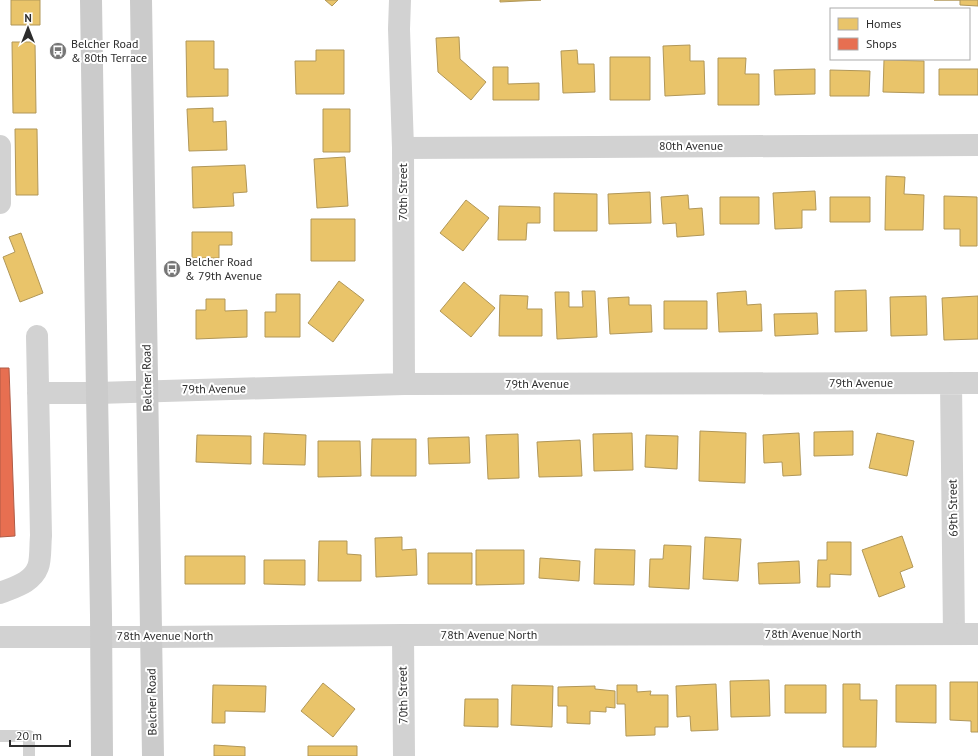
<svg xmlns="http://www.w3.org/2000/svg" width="978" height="756" font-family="'PT Sans',sans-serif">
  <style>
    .homes { fill: #e9c46a; stroke: #b19758 }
    .shops { fill: #e76f51; stroke: #af5b46 }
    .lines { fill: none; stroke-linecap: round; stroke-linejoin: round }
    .service { stroke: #d2d2d2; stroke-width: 12 }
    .minor { stroke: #d2d2d2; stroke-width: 22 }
    .tertiary { stroke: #d2d2d2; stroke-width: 22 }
    .secondary { stroke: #cbcbcb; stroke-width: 22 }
    .labels { text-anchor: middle; stroke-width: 4; stroke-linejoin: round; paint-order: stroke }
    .poi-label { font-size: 12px; fill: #2d2d2d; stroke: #fff; text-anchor: start }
    .street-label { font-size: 12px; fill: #2d2d2d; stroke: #fff }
  </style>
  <rect width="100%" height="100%" fill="#fff"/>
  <path class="homes" d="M11 0H40V25H11Z
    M325 0H338L332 6Z
    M500 0H541L500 2Z
    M934 0H978V6L960 5V0Z
    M459 37 460 59 486 82 471 100 438 72 436 38Z
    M186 41H214V69H228V96L187 97Z
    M12 42H35L36 113H13Z
    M690 45V61H704L705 94 665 96 663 46Z
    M316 50H344V94H296L295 61H316Z
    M577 50 578 64H594L595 92 563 93 561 51Z
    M610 57H650V100H610Z
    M718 58H746L745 74H759V105H718Z
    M884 60 924 61V93L883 92Z
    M493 67H508V84L539 83V100H493Z
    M815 69V94L775 95 774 70Z
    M939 69H978V95H939Z
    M830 70 870 71 869 96H830Z
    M213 108V122L226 121 227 150 189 151 187 109Z
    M323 109H350V152H323Z
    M15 129H37L38 195H16Z
    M345 157 348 206 317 208 314 159Z
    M245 165 247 192 233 193 234 206 193 208 192 167Z
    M886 176 905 177 904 194 924 195 923 230H885Z
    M815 191 816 210H802V228L775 229 773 193Z
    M650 192 651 223 609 224 608 194Z
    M554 193 597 194V231H554Z
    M688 195 689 209 702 208 704 235 677 237 676 223 663 224 661 197Z
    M944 196 977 197V246H960V229H944Z
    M720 197H759V224H720Z
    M830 197H870V222H830Z
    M466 200 489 218 463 251 440 233Z
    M499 206 540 207V223H527L526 240H498Z
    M311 219H355V261H311Z
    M192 232H232V245H219V258H192Z
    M21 233 43 293 20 302 3 257 15 252 9 237Z
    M339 281 364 300 333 342 308 323Z
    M464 282 495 308 471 337 440 311Z
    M866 290 867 331 835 332V291Z
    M582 291H595L597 337 557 339 555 292H569V307H583Z
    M746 291 747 305 761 304 762 331 719 332 717 293Z
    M276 294H300V337H265V312H276Z
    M500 295 528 296 527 309H542V336H499Z
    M926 296 927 335 891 336 890 297Z
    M978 296V339L944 340 942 298Z
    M629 297V305H651L652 332 610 334 608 298Z
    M206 299H225V311L247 310V337L196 339V310H206Z
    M664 301H707V329H664Z
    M817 313 818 334 775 336 774 314Z
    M700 431 746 433 745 483 699 481Z
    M853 431V455L814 456V432Z
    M264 433 306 435 305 465 263 464Z
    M632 433 633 470 594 471 593 434Z
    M799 433 801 475 783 476 782 462 764 463 763 435Z
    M877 433 914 441 907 476 869 468Z
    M518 434 519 478 488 479 486 435Z
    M197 435 251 436V464L196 462Z
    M646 435 678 436 677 469 645 467Z
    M469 437 470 463 429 464 428 438Z
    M372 439H416V476H371Z
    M580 440 582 476 539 477 537 442Z
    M318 441H360L361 476 318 477Z
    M902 536 913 567 900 572 905 587 879 597 862 550Z
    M402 537V550L416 549 417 575 376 577 375 538Z
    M705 537 741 539 738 581 703 579Z
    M319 541H347V554L361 555V581H318Z
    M827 542H851V575L830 574V587H817L818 560H827Z
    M664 545 691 546 689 589 649 587 650 559H663Z
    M595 549 635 550 634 585 594 584Z
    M476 550H524V584L476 585Z
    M428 553H472V584H428Z
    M185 556H245V584H185Z
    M540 558 580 561 579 581 539 578Z
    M264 560H305V585L264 584Z
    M799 561 800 583 759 584 758 563Z
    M769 680 770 716 731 717 730 681Z
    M950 682H978V732H971V721L950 720Z
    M323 683 355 709 333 737 301 711Z
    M716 684 718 730 691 731 690 716 677 717 676 686Z
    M843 684H860V700H877L876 747H843Z
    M213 685 266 686 265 712 225 711V723H212Z
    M512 685 553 686 552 727 511 725Z
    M617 685H637V692L651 691 650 695H668V727H655V735L626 736 625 704H617Z
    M785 685H826V713H785Z
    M896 685H936V723L896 722Z
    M595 686V689L615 691V708L606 707V712L590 711V724L567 723V706H558V687Z
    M465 699H498V727L464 726Z
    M214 745 245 747V756H214Z
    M308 746H357V756H308Z"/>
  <path class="shops" d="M0 368H9L15 536 0 537Z"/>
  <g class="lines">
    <path class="service" d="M0 736H29V756"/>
    <path class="minor" d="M400 0 399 29 403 148 404 384
      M0 146V203
      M403 148 978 145
      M951 383 954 634
      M38 393H97L404 384 978 383
      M0 593C14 587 32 583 38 567 41 560 40 545 41 536L37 336
      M403 635 404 756"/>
    <path class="tertiary" d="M0 637H151L403 635 978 634"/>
    <path class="secondary" d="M91 0 97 393 101 615 102 756
      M141 0 153 756"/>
  </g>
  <defs>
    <symbol id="bus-disc" viewBox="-11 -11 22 22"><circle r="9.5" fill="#767676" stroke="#fff"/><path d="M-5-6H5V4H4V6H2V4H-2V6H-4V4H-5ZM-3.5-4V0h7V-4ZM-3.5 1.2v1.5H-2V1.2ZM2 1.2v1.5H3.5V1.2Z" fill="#fff"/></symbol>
  </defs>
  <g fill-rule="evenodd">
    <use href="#bus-disc" x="48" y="41" width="20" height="20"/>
    <use href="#bus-disc" x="162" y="259" width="20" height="20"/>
  </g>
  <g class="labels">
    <g class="poi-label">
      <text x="71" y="48">Belcher Road<tspan x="71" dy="14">&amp; 80th Terrace</tspan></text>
      <text x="185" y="266">Belcher Road<tspan x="185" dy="14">&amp; 79th Avenue</tspan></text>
    </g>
    <g class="street-label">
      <text x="691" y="150">80th Avenue</text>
      <text transform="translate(403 192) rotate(-90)" y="4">70th Street</text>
      <text transform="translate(147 378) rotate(-91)" y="4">Belcher Road</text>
      <text x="861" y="387">79th Avenue</text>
      <text x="537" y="388">79th Avenue</text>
      <text transform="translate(214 389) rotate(-1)" y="4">79th Avenue</text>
      <text transform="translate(953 508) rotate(-91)" y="4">69th Street</text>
      <text x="813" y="638">78th Avenue North</text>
      <text x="489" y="639">78th Avenue North</text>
      <text x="165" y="640">78th Avenue North</text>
      <text transform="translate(403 695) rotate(-91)" y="4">70th Street</text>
      <text transform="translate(152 702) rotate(-91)" y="4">Belcher Road</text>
    </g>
  </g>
  <rect x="830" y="8" width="140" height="52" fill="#ffffff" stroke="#ababab"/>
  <rect x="838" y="18" width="20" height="12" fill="#e9c46a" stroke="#ababab"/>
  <text x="866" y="28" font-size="12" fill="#2d2d2d">Homes</text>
  <rect x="838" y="38" width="20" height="12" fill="#e76f51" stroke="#ababab"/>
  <text x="866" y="48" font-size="12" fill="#2d2d2d">Shops</text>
  <g transform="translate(28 28)" stroke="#ffffff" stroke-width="3" paint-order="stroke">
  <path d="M0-3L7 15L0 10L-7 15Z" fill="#2d2d2d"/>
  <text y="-6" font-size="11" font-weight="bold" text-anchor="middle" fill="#2d2d2d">N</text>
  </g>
  <path d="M10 740v6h60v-6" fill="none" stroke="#2d2d2d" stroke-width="2"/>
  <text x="16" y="740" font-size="12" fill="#2d2d2d" stroke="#ffffff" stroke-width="3" paint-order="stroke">20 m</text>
</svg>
